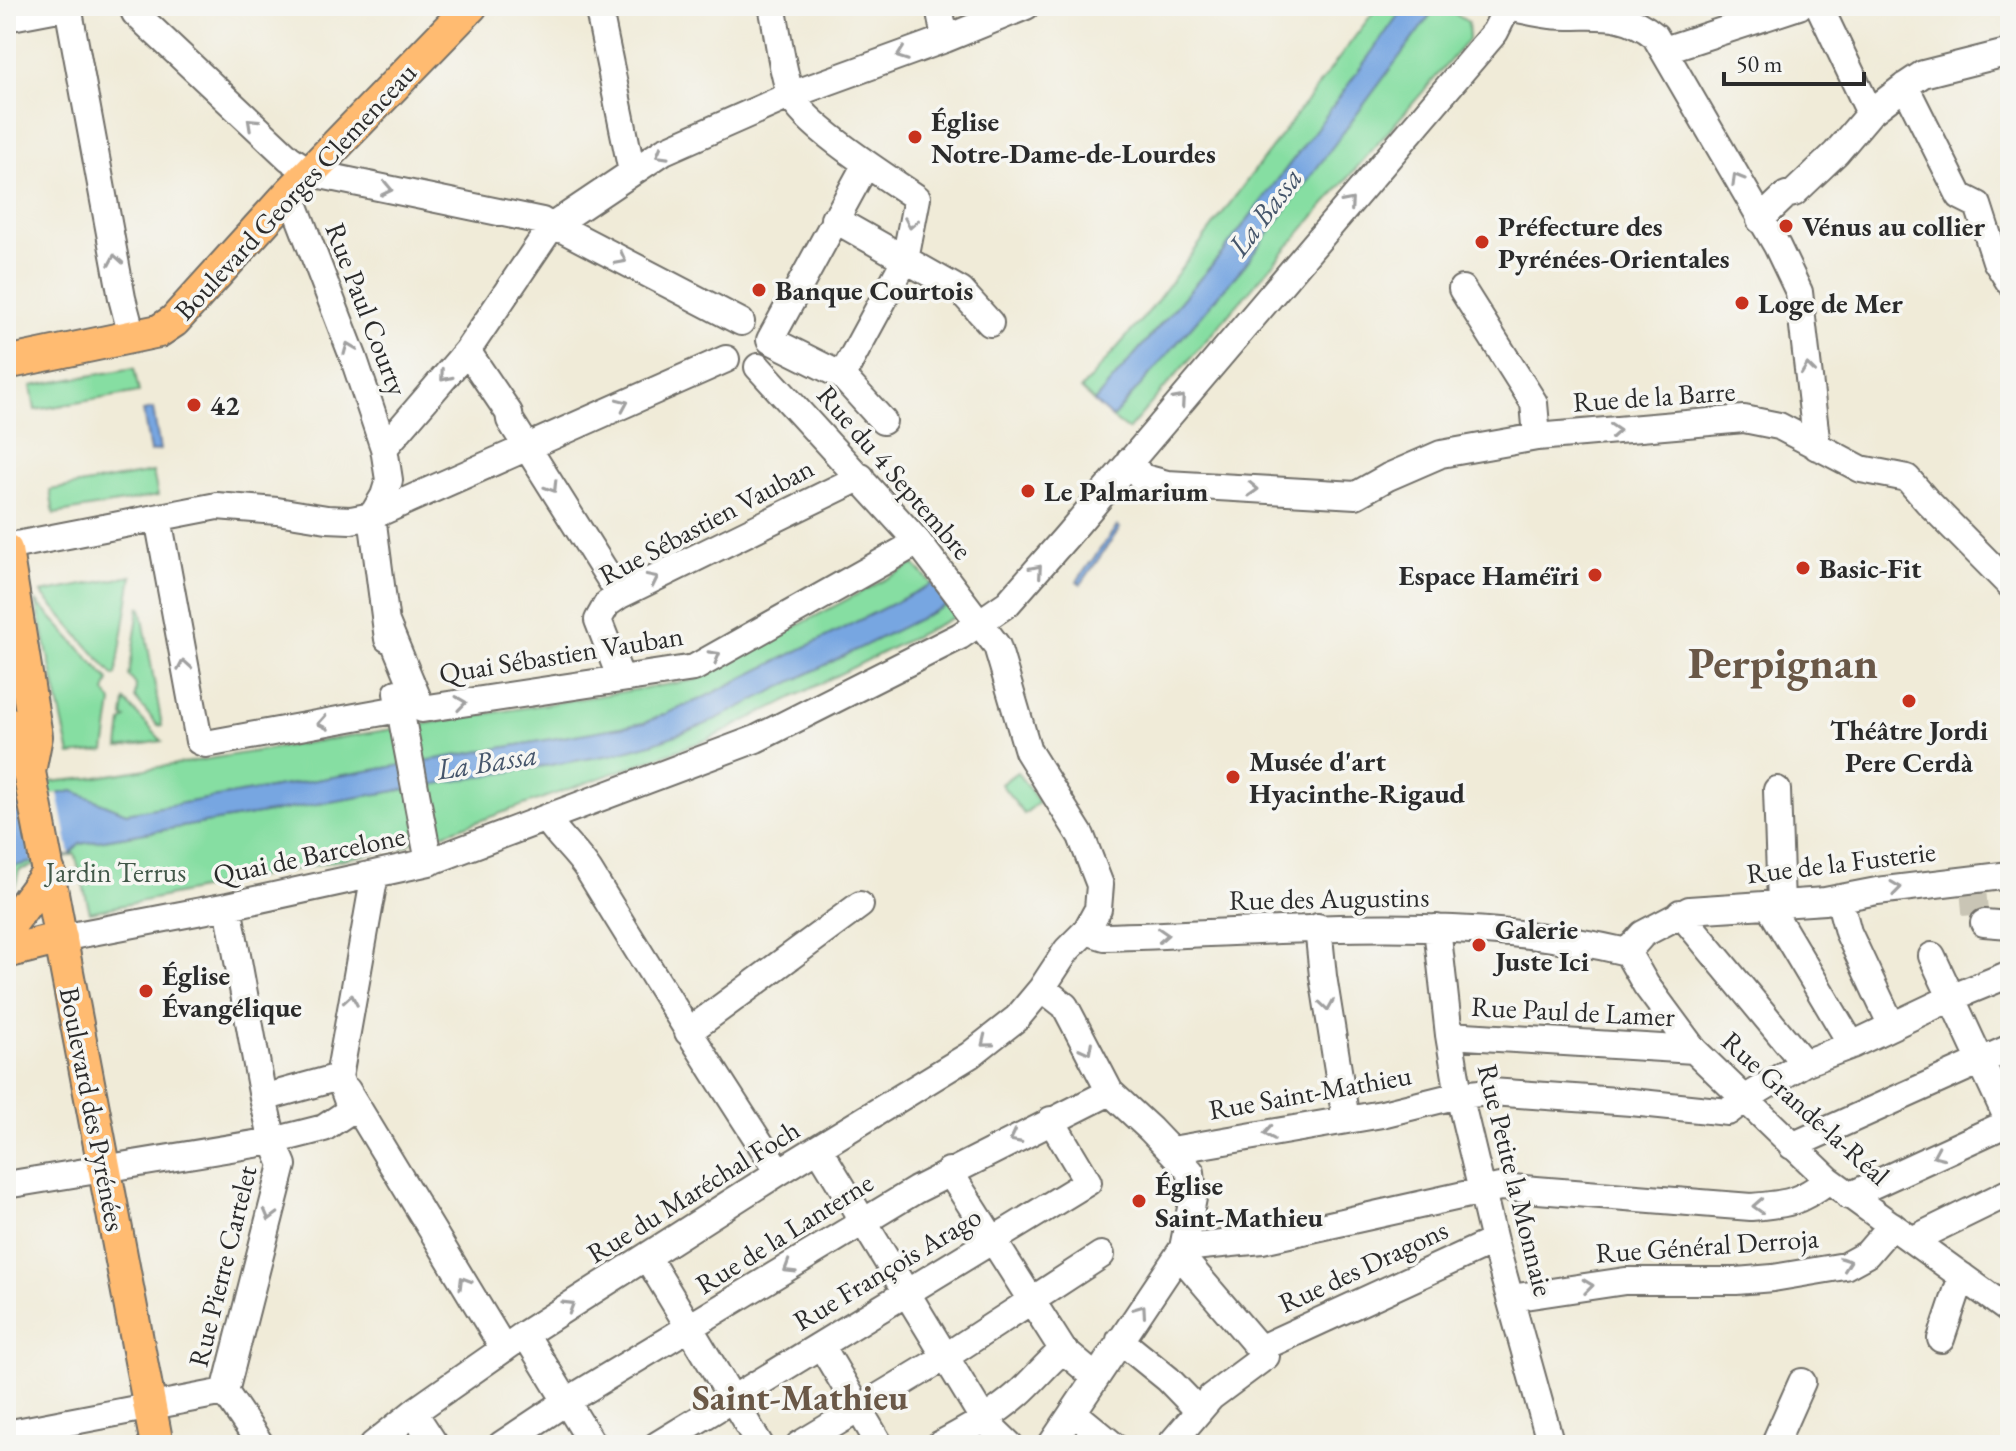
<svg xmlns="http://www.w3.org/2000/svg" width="2016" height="1451" font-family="'EB Garamond',serif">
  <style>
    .green { fill: #86dea2; stroke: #588466; stroke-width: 2 }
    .water { fill: #77a6e1; stroke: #516886; stroke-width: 2 }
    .pier { fill: #f0ebd8 }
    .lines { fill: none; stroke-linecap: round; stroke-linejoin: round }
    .minor-tunnel { stroke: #c9c5b5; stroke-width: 26; stroke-dasharray: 26 13; stroke-linecap: butt }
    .minor-casing { stroke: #706e68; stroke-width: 30 }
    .major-casing { stroke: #706e68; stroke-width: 36 }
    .minor { stroke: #fff; stroke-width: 26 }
    .major { stroke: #ffbb71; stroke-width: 32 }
    .oneway { stroke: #a0a0a0 }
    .poi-dot { fill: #c8321e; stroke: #f6f6f2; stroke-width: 3 }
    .labels { text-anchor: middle; stroke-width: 7; stroke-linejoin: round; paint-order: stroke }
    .poi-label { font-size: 28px; font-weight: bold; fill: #2b2b2b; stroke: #f6f6f2; text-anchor: start }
    .street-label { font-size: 28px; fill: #2b2b2b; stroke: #f6f6f2 }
    .park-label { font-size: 28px; fill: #425849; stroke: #f6f6f2 }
    .water-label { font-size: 30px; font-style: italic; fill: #46566b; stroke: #f6f6f2 }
    .district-label { font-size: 36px; font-weight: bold; fill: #6a5847; stroke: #f6f6f2 }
    .town-label { font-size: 44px; font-weight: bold; fill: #6a5847; stroke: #f6f6f2 }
  </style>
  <rect width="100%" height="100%" fill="#f6f6f2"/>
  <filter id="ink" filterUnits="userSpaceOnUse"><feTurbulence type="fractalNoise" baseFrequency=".0125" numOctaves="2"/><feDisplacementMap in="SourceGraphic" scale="16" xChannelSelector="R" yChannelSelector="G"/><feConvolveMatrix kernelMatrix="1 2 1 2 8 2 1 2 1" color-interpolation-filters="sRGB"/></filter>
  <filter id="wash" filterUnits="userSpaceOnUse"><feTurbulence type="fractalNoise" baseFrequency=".006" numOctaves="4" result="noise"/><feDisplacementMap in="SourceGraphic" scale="32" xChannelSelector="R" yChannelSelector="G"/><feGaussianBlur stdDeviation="1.8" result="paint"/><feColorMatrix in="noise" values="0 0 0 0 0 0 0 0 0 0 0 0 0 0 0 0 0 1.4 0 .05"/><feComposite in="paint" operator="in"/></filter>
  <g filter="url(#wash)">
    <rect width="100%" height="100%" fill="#f0ebd8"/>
    <path class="green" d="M1378 6H1405L1320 124 1223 252 1094 402 1081 389 1150 310Z
      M1437 6H1442L1468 22 1469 39 1128 430 1112 418 1244 266Z
      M134 368 139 392 35 410 31 386Z
      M153 472 158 496 54 514 50 490Z
      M914 564 932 584 703 698 644 723 126 813 73 791 6 804 7 786 91 778 695 680Z
      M132 576 116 675 114 676 41 593Z
      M36 601 109 680 105 692 112 702 105 751 70 755Z
      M949 604 956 616 709 739 434 837 413 841 407 846 90 912 75 854 19 870 16 884 6 901V868L80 844 610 755 651 744 706 724Z
      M141 607 162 726H158L135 698 136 685 129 676 139 608Z
      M125 701 162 741 119 748 122 722 126 718 123 717Z
      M1017 772 1039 802 1024 814 1001 784Z"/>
    <path class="water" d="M1405 6H1437L1244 266 1112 418 1094 402 1223 252 1320 124Z
      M153 409 160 450 150 452 143 411Z
      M1117 526 1120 528 1081 584 1077 581Z
      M932 584 949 604 706 724 651 744 610 755 80 844 70 854 6 868 7 803 73 791 126 813 644 723 703 698Z"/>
    <path class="pier" d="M58 793 70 854 32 861 20 800Z"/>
  </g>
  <g filter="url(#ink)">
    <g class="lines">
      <path class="minor-tunnel" d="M1973 889 1976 922 1984 923"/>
      <defs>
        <path id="minor" d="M68 6 122 298 132 336
          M132 6 135 13 289 158 311 173 542 221 551 227 564 230 741 322
          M598 6 632 172
          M772 6C778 32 782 74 792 97 805 126 888 178 917 198L905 260 842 376
          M939 6 945 39
          M1500 6C1517 8 1534 13 1551 15 1592 19 1620 7 1655 36L1777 246 1799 292 1817 447
          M1819 6 1870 113
          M6 18 69 6
          M1664 50 1799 6
          M1905 86 1960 196 1978 205 1996 261 2010 283
          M866 164 770 340 842 376 883 421
          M290 193 354 359 384 448 389 480 384 496 372 516
          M834 219 961 291 990 323
          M1760 220 1786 195 1794 193 1836 153 1870 113 1905 86 1923 74 2010 52
          M1462 289 1534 403 1537 437
          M467 351 509 413 510 420 620 595
          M384 448 467 351 551 227 664 151 791 95 945 39 1026 6
          M1130 460 1141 477 1167 484 1356 495 1388 477 1441 454 1537 437 1744 419 1779 426 1861 469 1907 478 1927 501 2010 585
          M372 516 388 639
          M158 518 199 741 206 744 399 709
          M6 547 217 506 277 511 327 519 351 520 372 516 726 359
          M386 622 422 709 694 668 918 542
          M621 679 598 620 607 604 620 595 861 477
          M397 693 429 862
          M1777 790 1781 904
          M547 819C559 838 577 852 589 871 651 972 714 1073 779 1172
          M1839 898 1848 932 1892 1026
          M1773 905 1774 914 1852 1045
          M228 906 263 1098 273 1141 283 1165 225 1392 261 1445
          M1680 913 1804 1063
          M1984 923 2010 925
          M1318 927 1323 976 1346 1120
          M1437 928 1449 1035 1459 1095 1494 1241 1551 1445
          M1086 931 1105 937C1279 933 1455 911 1627 952
          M61 938 228 906 429 862 756 739 960 636 1008 603 1066 537 1495 32 1508 6
          M1627 952 1646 985 1694 1050 1829 1180 2010 1311
          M1627 952 1643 934 1689 910 1825 901 1877 891 2010 875
          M1932 956 2010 1124
          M1042 988 1065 1006 1110 1092 1150 1129 1191 1172 1193 1198 1183 1248 1184 1260 1266 1356 1211 1397 1170 1445
          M688 1032 860 905
          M1449 1035 1694 1050
          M347 1090 504 1349
          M263 1098 339 1077
          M1792 1146 2010 1048
          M819 1149 984 1420 1010 1445
          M1172 1150 1382 1114 1459 1095 1491 1092 1631 1102 1728 1112 1746 1098 1804 1063 1852 1045 1951 998 2010 974
          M949 1171 1063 1350 1095 1377
          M6 1185 273 1141 324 1128 351 1110 339 1077 375 874
          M1849 1196 2010 1122
          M1912 1240 2010 1192
          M1183 1248 1262 1240 1500 1187 1751 1207C1788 1204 1798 1203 1829 1180
          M647 1257 760 1445
          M1511 1298 1625 1281H1736L1773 1278 1845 1266 1867 1254 1892 1225
          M525 1334 593 1445
          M1941 1339 1962 1276
          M1120 1340 1168 1379 1199 1411
          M821 1345 880 1445
          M1259 1349 1494 1241
          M1073 1412 1113 1445
          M414 1413 435 1445
          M6 1434 225 1392
          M373 1445 418 1409 525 1334 779 1172 970 1055 1017 1018 1042 988 1067 950 1086 931 1098 909 1100 885 1081 836 1028 751 997 646 918 542 758 367
          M501 1445 567 1401 916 1190 1110 1092
          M657 1445 1088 1182 1051 1120
          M799 1445 945 1357 1101 1255
          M939 1445C967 1430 994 1415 1018 1394 1034 1380 1046 1364 1063 1350
          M1051 1445 1183 1248
          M1774 1445 1802 1382"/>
        <path id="major" d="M6 363 159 331 174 321 290 193 471 6
          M6 550 36 736 29 772 157 1445
          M6 722 10 742 29 772
          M6 930 49 872
          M6 952 61 938"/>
      </defs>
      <use href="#minor" class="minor-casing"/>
      <use href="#major" class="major-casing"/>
      <use href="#minor" class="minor"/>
      <use href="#major" class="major"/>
    </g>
    <defs><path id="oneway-chevron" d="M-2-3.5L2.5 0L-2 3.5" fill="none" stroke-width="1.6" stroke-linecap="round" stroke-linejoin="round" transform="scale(2)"/></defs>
    <g class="oneway">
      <use href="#oneway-chevron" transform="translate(902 55) rotate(160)"/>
      <use href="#oneway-chevron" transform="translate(252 123) rotate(-137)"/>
      <use href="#oneway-chevron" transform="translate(661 154) rotate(150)"/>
      <use href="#oneway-chevron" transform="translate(1737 179) rotate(-120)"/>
      <use href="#oneway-chevron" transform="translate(387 189) rotate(12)"/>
      <use href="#oneway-chevron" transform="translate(1349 203) rotate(-49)"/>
      <use href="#oneway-chevron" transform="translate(911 223) rotate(100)"/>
      <use href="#oneway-chevron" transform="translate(621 259) rotate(28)"/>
      <use href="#oneway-chevron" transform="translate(115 260) rotate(-100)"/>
      <use href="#oneway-chevron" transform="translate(349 348) rotate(-112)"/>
      <use href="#oneway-chevron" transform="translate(1808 369) rotate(-97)"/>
      <use href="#oneway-chevron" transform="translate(445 376) rotate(130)"/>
      <use href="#oneway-chevron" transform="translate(1180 400) rotate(-49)"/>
      <use href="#oneway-chevron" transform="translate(623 404) rotate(-24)"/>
      <use href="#oneway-chevron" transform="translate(1615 431) rotate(-4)"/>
      <use href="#oneway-chevron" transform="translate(552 487) rotate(58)"/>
      <use href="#oneway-chevron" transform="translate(1253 489) rotate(2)"/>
      <use href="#oneway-chevron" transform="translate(1037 570) rotate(-49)"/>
      <use href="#oneway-chevron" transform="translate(653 579) rotate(-26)"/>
      <use href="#oneway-chevron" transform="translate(715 656) rotate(-29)"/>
      <use href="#oneway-chevron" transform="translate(184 665) rotate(-100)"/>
      <use href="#oneway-chevron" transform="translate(461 703) rotate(-8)"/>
      <use href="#oneway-chevron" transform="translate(323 723) rotate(170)"/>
      <use href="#oneway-chevron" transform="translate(1896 888) rotate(-8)"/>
      <use href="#oneway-chevron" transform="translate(1163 935) rotate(-3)"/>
      <use href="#oneway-chevron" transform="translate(351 1000) rotate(-80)"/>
      <use href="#oneway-chevron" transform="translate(1327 1005) rotate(81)"/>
      <use href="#oneway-chevron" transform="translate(986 1042) rotate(141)"/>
      <use href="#oneway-chevron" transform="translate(1087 1049) rotate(62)"/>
      <use href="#oneway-chevron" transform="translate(1269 1133) rotate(170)"/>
      <use href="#oneway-chevron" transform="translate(1015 1138) rotate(153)"/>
      <use href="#oneway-chevron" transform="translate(1938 1154) rotate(156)"/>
      <use href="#oneway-chevron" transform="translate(1758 1206) rotate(177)"/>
      <use href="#oneway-chevron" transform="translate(270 1215) rotate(105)"/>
      <use href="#oneway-chevron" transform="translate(1846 1263) rotate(-20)"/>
      <use href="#oneway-chevron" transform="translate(789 1268) rotate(148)"/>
      <use href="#oneway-chevron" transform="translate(464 1282) rotate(-121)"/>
      <use href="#oneway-chevron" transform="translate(1588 1286) rotate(-7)"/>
      <use href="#oneway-chevron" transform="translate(569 1306) rotate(-32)"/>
      <use href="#oneway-chevron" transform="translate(1141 1310) rotate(-55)"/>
    </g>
  </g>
  <g class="poi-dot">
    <circle cx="915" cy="137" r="8"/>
    <circle cx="1786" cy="226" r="8"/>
    <circle cx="1482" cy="242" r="8"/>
    <circle cx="759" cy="290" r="8"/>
    <circle cx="1742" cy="303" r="8"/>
    <circle cx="194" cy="405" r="8"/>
    <circle cx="1028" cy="491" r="8"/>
    <circle cx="1803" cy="568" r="8"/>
    <circle cx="1595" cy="575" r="8"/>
    <circle cx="1909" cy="701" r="8"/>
    <circle cx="1233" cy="777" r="8"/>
    <circle cx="1479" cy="945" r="8"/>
    <circle cx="146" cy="991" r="8"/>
    <circle cx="1139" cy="1201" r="8"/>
  </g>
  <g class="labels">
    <g class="poi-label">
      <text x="931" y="131">Église<tspan x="931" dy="32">Notre-Dame-de-Lourdes</tspan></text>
      <text x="1498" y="236">Préfecture des<tspan x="1498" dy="32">Pyrénées-Orientales</tspan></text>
      <text x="1802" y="236">Vénus au collier</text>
      <text x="775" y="300">Banque Courtois</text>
      <text x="1758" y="313">Loge de Mer</text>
      <text x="210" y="415">42</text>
      <text x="1044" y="501">Le Palmarium</text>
      <text x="1819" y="578">Basic-Fit</text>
      <text x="1579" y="585" text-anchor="end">Espace Haméïri</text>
      <text x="1909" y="740" text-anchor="middle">Théâtre Jordi<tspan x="1909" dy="32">Pere Cerdà</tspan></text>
      <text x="1249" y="771">Musée d'art<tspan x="1249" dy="32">Hyacinthe-Rigaud</tspan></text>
      <text x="1495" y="939">Galerie<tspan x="1495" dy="32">Juste Ici</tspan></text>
      <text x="162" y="985">Église<tspan x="162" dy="32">Évangélique</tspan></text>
      <text x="1155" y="1195">Église<tspan x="1155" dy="32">Saint-Mathieu</tspan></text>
    </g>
    <g class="street-label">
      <text transform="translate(295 191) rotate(-47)" y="10">Boulevard Georges Clemenceau</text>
      <text transform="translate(367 309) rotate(69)" y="10">Rue Paul Courty</text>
      <text transform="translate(1654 396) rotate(-4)" y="10">Rue de la Barre</text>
      <text transform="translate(895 472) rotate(49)" y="10">Rue du 4 Septembre</text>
      <text transform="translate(706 521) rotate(-28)" y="10">Rue Sébastien Vauban</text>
      <text transform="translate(561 654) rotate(-9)" y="10">Quai Sébastien Vauban</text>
      <text transform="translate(309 855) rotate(-12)" y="10">Quai de Barcelone</text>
      <text transform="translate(1841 862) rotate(-7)" y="10">Rue de la Fusterie</text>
      <text transform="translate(1329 898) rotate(-1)" y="10">Rue des Augustins</text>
      <text transform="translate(1573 1011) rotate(3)" y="10">Rue Paul de Lamer</text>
      <text transform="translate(1310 1092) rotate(-10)" y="10">Rue Saint-Mathieu</text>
      <text transform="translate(1806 1108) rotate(42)" y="10">Rue Grande-la-Réal</text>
      <text transform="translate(93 1109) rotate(79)" y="10">Boulevard des Pyrénées</text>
      <text transform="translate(1516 1180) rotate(76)" y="10">Rue Petite la Monnaie</text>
      <text transform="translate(693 1191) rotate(-32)" y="10">Rue du Maréchal Foch</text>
      <text transform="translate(784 1233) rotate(-32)" y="10">Rue de la Lanterne</text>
      <text transform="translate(1707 1245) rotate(-4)" y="10">Rue Général Derroja</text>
      <text transform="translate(222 1266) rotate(-76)" y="10">Rue Pierre Cartelet</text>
      <text transform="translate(1363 1266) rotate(-25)" y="10">Rue des Dragons</text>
      <text transform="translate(887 1268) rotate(-31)" y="10">Rue François Arago</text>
    </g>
    <g class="park-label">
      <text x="116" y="882">Jardin Terrus</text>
    </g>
    <g class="water-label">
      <text transform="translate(1265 212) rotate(-53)" y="10">La Bassa</text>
      <text transform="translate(487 762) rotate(-9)" y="10">La Bassa</text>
    </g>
    <g class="district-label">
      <text x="800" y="1410">Saint-Mathieu</text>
    </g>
    <g class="town-label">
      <text x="1783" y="678">Perpignan</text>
    </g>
  </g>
  <rect width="2016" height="1451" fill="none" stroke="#f6f6f2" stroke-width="32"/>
  <path d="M1724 72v12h140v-12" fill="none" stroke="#2b2b2b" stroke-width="4"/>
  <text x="1736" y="72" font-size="24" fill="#2b2b2b" stroke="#f6f6f2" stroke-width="6" paint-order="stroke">50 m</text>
</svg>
